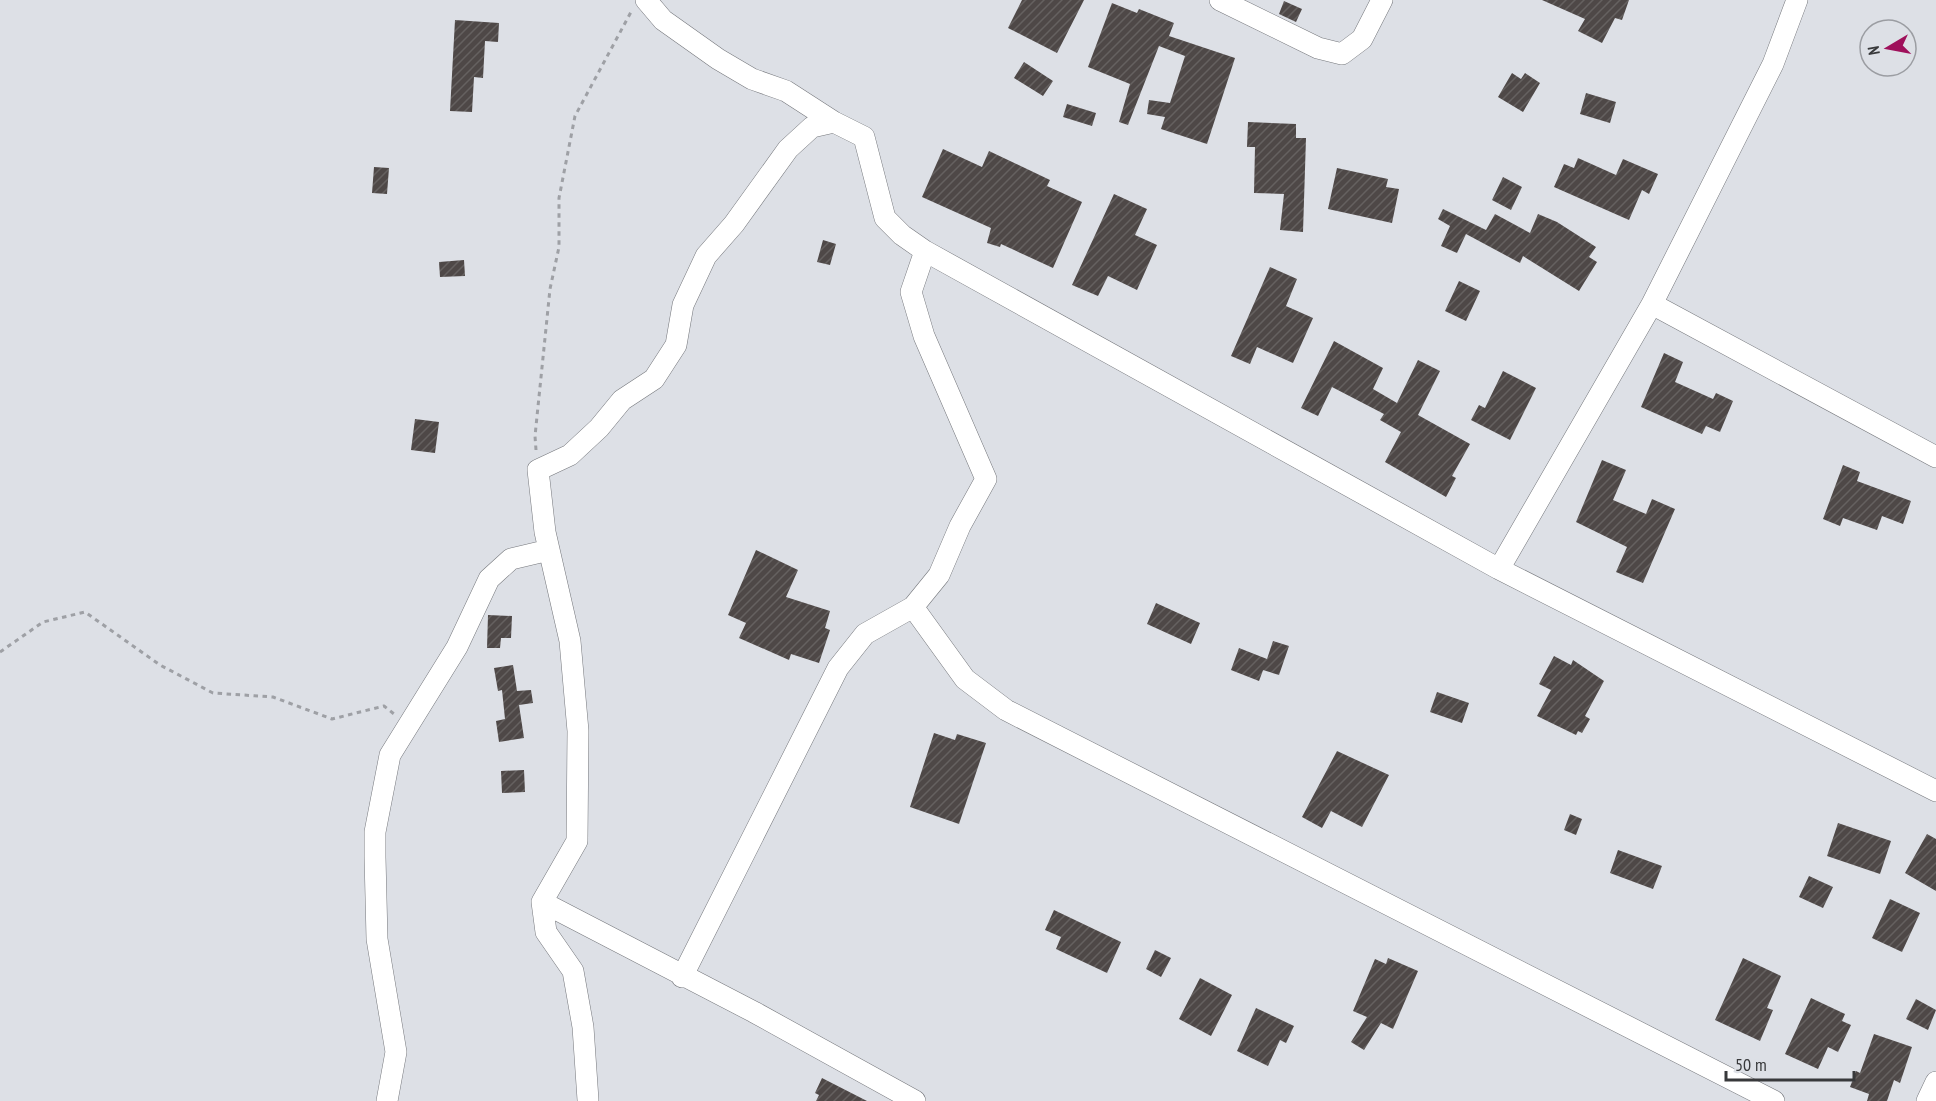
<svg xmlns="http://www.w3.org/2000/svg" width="1936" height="1101" font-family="'PT Sans Narrow',sans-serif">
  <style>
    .building { fill: url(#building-hatch) }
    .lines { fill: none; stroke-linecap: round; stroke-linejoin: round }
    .minor-casing { stroke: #75777c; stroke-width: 22 }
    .path { stroke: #9ea0a5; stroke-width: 3; stroke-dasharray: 4.5 4.5; stroke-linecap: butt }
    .minor { stroke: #fff; stroke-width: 21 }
  </style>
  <defs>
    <pattern id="building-hatch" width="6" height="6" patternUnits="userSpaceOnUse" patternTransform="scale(1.5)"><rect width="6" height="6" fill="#4e4847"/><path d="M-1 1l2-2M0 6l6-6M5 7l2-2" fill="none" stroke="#656160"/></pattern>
  </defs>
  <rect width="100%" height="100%" fill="#dde0e6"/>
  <path class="building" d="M1022 0H1084L1057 53 1008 28Z
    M1542 0H1629L1622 20 1615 18 1602 43 1578 31 1585 19Z
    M1284 1 1302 9 1296 22 1279 14Z
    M1112 3 1137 13 1139 9 1174 23 1169 36 1235 58 1207 144 1161 129 1165 117 1147 114 1149 100 1170 103 1185 56 1159 46 1128 125 1119 122 1130 84 1088 67Z
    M455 20 499 23 498 42 485 41 483 78 474 77 472 112 450 111Z
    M1024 62 1053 81 1043 96 1014 78Z
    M1512 73 1521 79 1525 73 1540 83 1523 112 1498 97Z
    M1586 93 1616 102 1610 123 1580 114Z
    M1067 104 1096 113 1092 126 1063 117Z
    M1248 122 1296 124V138H1306L1303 232 1280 230 1284 194 1254 193 1255 147H1247Z
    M943 149 982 167 989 151 1050 180 1047 186 1082 202 1053 268 1001 244 1000 247 987 243 991 228 922 197Z
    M1578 158 1616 175 1623 159 1658 174 1649 194 1642 190 1629 220 1554 187 1564 164 1574 168Z
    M374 167 389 168 387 194 372 193Z
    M1337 168 1388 179 1386 187 1399 189 1392 223 1328 209Z
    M1503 177 1522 187 1511 210 1492 200Z
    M1114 194 1147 209 1135 235 1157 245 1137 290 1108 276 1098 296 1072 285Z
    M1443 209 1486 230 1495 214 1530 233 1538 214 1557 222 1596 247 1589 257 1597 262 1579 291 1523 256 1520 263 1466 234 1457 253 1441 246 1450 226 1438 219Z
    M823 240 836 244 830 265 817 262Z
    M464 260 465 276 440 277 439 262Z
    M1270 267 1297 279 1286 306 1313 318 1293 363 1257 347 1250 364 1231 356Z
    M1459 281 1480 291 1466 321 1445 311Z
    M1334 341 1383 368 1373 389 1397 403 1418 360 1440 371 1418 415 1470 444 1452 476 1456 478 1446 497 1385 462 1401 432 1380 420 1384 414 1332 387 1318 416 1301 408Z
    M1664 353 1683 362 1675 382 1713 399 1716 393 1733 401 1720 432 1706 426 1702 434 1641 407Z
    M1503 371 1536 388 1510 440 1471 420 1479 405 1485 408Z
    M415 419 439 422 435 453 411 450Z
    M1602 460 1626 470 1613 500 1646 514 1652 499 1675 509 1643 583 1616 572 1627 547 1576 522Z
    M1843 465 1860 472 1857 481 1911 501 1903 524 1882 516 1877 530 1843 518 1840 526 1823 519Z
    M756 550 798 570 786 597 830 611 825 628 830 630 819 663 791 654 789 660 739 638 746 623 728 615Z
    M1156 603 1200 623 1191 644 1147 624Z
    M488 615 512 616 511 638H501L500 648H487Z
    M1273 641 1289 646 1279 675 1263 670 1265 665 1259 681 1231 670 1239 648 1267 659Z
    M1554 656 1571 665 1573 660 1604 681 1585 716 1590 719 1582 733 1578 731 1576 735 1537 716 1551 690 1539 684Z
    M513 665 517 691 531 690 533 703 519 705 524 738 499 742 496 721 505 719 502 690 498 691 494 668Z
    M1437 692 1469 703 1462 723 1430 712Z
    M934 733 955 740 957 734 986 743 959 824 910 807Z
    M1337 751 1389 775 1362 827 1331 811 1322 828 1302 817Z
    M524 770 525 792 502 793 501 771Z
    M1570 814 1582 819 1576 835 1564 830Z
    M1838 823 1891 841 1880 874 1827 856Z
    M1927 834 1936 839V891L1905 873Z
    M1618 850 1662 866 1653 889 1610 873Z
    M1809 876 1833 887 1823 908 1799 897Z
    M1890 899 1920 913 1902 952 1872 938Z
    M1054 910 1121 942 1107 973 1056 949 1061 937 1045 930Z
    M1155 950 1171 958 1161 977 1146 969Z
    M1388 958 1418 971 1393 1029 1381 1023 1364 1050 1351 1042 1367 1017 1353 1011 1375 959 1386 964Z
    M1743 958 1781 976 1767 1008 1773 1010 1760 1041 1715 1020Z
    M1200 978 1232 995 1211 1036 1179 1019Z
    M1811 998 1845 1014 1842 1021 1851 1025 1838 1052 1828 1047 1818 1069 1785 1054Z
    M1916 999 1936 1010 1928 1030 1906 1019Z
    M1256 1008 1294 1026 1286 1043 1280 1040 1268 1066 1237 1051Z
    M1874 1034 1912 1047 1900 1083 1894 1080 1887 1101H1867L1869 1094 1850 1087 1856 1071 1860 1073Z
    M822 1078 867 1101H816L819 1095 815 1093Z"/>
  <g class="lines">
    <defs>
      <path id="minor" d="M646 0 663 20 718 59 752 79 786 91 834 122
        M1220 0 1318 48 1342 54 1362 39 1382 0
        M1652 304 1936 457
        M1499 569 1652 304 1773 64 1797 0
        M913 607 965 679 1006 710 1774 1101
        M542 902 754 1012 915 1101
        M682 977 838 668 865 634 913 607 939 575 960 526 986 479 924 336 911 292 925 251
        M588 1100 583 1027 573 971 546 932 542 902 577 841 578 731 570 641 545 532 538 470 570 455 599 428 622 400 654 379 676 345 683 305 706 256 734 224 788 149 812 127 834 122 864 137 885 218 902 235 925 251 1499 569 1936 791
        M387 1101 396 1052 377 939 375 857V832L390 755 457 647 489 579 511 559 549 550
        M1927 1101 1936 1082"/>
    </defs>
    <use href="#minor" class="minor-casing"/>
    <path class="path" d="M536 450 535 436 550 289 559 247V198L575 116 631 12
      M0 652 43 622 85 612 160 665 213 693 273 697 332 719 384 706 394 714"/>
    <use href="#minor" class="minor"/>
  </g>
  <g transform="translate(1888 48) rotate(260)"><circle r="28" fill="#dde0e6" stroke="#9b9da2" stroke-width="1.5"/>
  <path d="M0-4.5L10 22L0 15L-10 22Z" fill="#9f105b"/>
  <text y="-9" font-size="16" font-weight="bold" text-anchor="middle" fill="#38393b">N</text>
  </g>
  <path d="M1726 1071v9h128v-9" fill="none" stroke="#38393b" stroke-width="3"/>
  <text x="1735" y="1071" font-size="18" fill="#38393b" stroke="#dde0e6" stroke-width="4.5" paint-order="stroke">50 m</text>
</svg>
